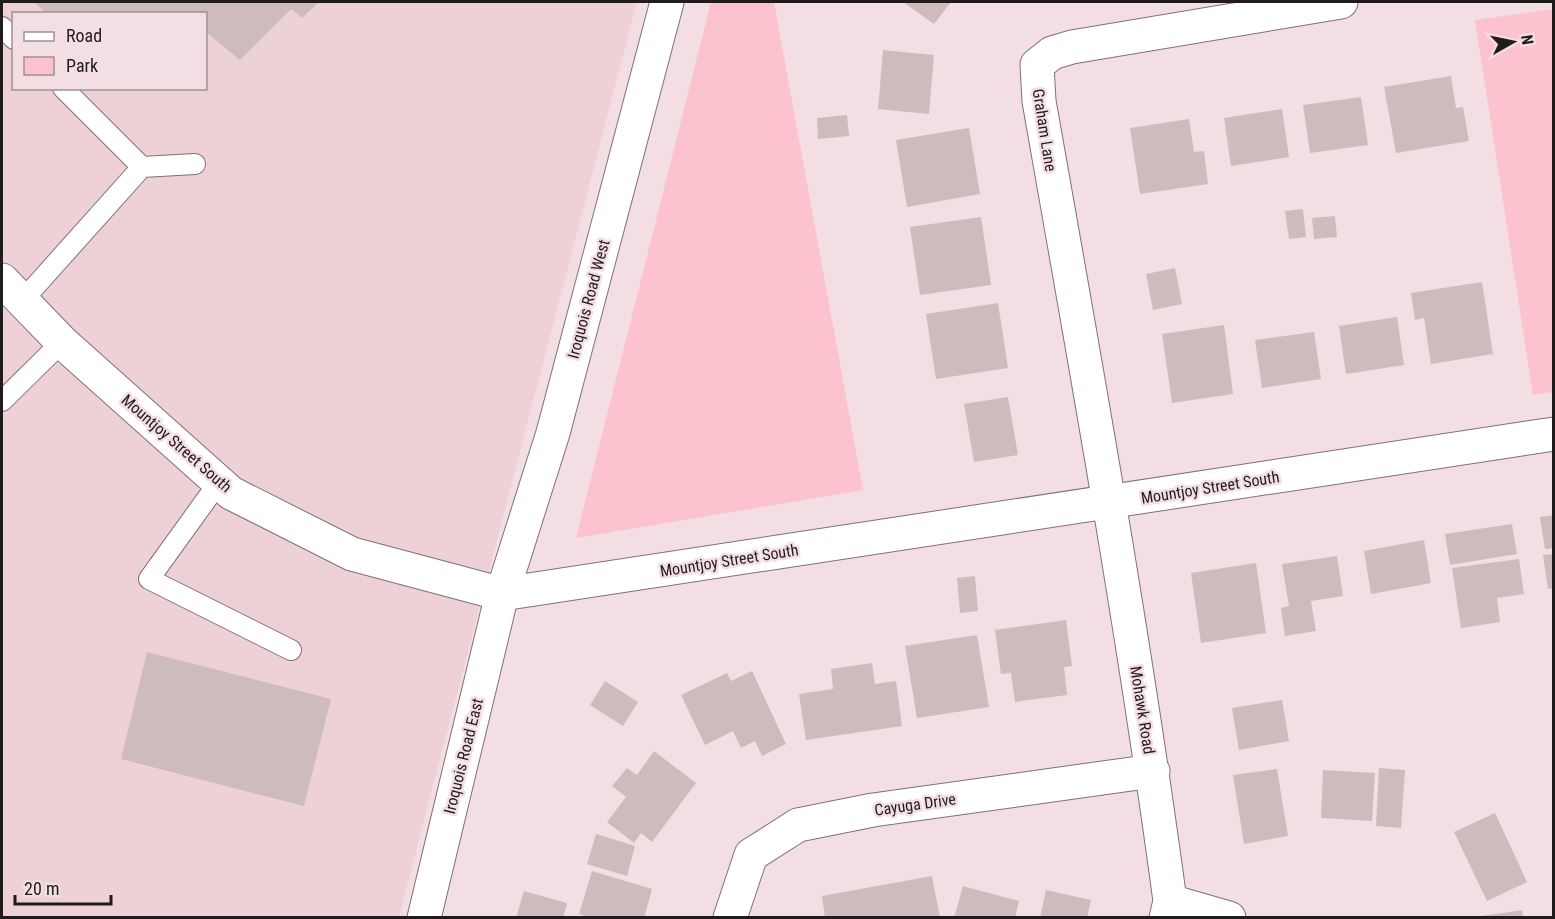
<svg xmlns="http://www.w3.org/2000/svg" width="1555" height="919" font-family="'Roboto Condensed',sans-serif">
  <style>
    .built { fill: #edd1d6; fill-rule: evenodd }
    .green { fill: #fcc2ce }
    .building { fill: #cebbbe }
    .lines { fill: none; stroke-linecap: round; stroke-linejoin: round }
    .service-casing { stroke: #817073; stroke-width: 22 }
    .minor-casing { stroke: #817073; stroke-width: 35 }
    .tertiary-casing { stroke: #817073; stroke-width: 35 }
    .service { stroke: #fff; stroke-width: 20 }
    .minor { stroke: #fff; stroke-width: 33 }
    .tertiary { stroke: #fff; stroke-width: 33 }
    .labels { text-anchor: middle; stroke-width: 5; stroke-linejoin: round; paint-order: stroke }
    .street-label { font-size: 16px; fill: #211b1c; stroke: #f3dfe3 }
  </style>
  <rect width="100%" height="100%" fill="#f3dfe3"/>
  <path class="built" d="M2 2H637L399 917 2 918ZM14 14H206V88H14Z"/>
  <path class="green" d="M711 2H774L863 490 576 538Z
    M1553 9V392L1533 395 1475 20Z"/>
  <path class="building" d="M34 2H319L302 18 291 9 240 60 206 32V14H47Z
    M903 2H951L934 24Z
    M883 50 934 55 929 114 878 109Z
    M1451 76 1456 108 1463 107 1469 141 1396 153 1384 87Z
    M1361 97 1368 145 1310 153 1303 105Z
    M1282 109 1289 157 1231 166 1224 118Z
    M847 115 849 136 818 139 817 118Z
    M1189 119 1194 152 1204 151 1208 184 1140 194 1130 128Z
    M969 128 980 194 907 207 896 140Z
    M1303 209 1306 237 1289 239 1285 211Z
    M1335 216 1337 237 1314 239 1312 218Z
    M981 217 991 285 920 295 910 227Z
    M1175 268 1182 304 1153 310 1146 274Z
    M1482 282 1493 354 1431 364 1424 318 1415 320 1411 293Z
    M998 303 1008 368 936 379 926 314Z
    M1397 317 1404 365 1346 374 1339 326Z
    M1224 325 1233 394 1172 403 1162 334Z
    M1314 332 1321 379 1262 388 1255 340Z
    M1008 397 1018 455 974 462 964 404Z
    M1554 515V548L1545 549 1540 517Z
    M1512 524 1517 554 1450 565 1445 534Z
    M1424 540 1431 583 1371 594 1364 551Z
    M1554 554V588L1548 589 1543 555Z
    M1337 556 1343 596 1311 601 1316 631 1285 636 1281 608 1289 606 1282 564Z
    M1519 559 1524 594 1497 598 1500 622 1461 628 1452 568Z
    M1256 563 1266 633 1201 643 1191 573Z
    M975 576 978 611 960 613 957 578Z
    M1066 620 1072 666 1064 667 1067 695 1015 702 1011 673 1001 674 995 630Z
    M977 635 989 707 917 718 905 646Z
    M147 652 331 699 304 806 121 759Z
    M872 663 875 684 896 681 902 726 806 740 799 694 833 689 831 669Z
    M752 671 786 744 762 756 755 741 741 748 733 731 705 745 681 695 727 673 731 681Z
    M605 681 638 702 623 726 590 705Z
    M1282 700 1289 741 1239 750 1232 708Z
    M654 751 696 783 652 842 641 833 634 843 607 822 626 797 612 786 627 768 637 775Z
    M1379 768 1405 770 1401 828 1376 826Z
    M1277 769 1288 836 1244 844 1233 775Z
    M1323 770 1375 773 1372 821 1321 818Z
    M1495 813 1527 882 1487 901 1454 832Z
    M596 834 635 846 627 876 587 864Z
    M592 871 652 889 644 918H591L579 914Z
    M932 876 940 918H825L822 896Z
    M963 886 1019 901 1015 918H954Z
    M1046 890 1091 900 1087 918H1040Z
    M524 891 567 903 563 918H516Z
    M1522 910 1523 918H1482V916Z"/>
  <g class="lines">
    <defs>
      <path id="service" d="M2 27 14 39
        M63 88 142 167
        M22 301 142 167 195 164
        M2 401 62 342
        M219 482 149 579 291 650"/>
      <path id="minor" d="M2 280 62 342 231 493 352 554 502 594 553 433 667 2
        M1170 901 1229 918
        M730 918 751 855 798 825 873 810 1153 771
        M1166 918 1170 901C1134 633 1086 367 1039 101L1037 65 1052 53 1072 47 1341 2"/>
      <path id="tertiary" d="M424 918 502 594 1554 434"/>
    </defs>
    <use href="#service" class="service-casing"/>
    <use href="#minor" class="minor-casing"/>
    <use href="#tertiary" class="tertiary-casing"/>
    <use href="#service" class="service"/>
    <use href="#minor" class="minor"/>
    <use href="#tertiary" class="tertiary"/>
  </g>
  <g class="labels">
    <g class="street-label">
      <text transform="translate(1045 130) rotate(81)" y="6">Graham Lane</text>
      <text transform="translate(588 299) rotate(-75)" y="6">Iroquois Road West</text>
      <text transform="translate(177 443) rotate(41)" y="6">Mountjoy Street South</text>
      <text transform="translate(1210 487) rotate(-9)" y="6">Mountjoy Street South</text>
      <text transform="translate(729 560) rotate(-9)" y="6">Mountjoy Street South</text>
      <text transform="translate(1143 710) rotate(81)" y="6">Mohawk Road</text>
      <text transform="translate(463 756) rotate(-76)" y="6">Iroquois Road East</text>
      <text transform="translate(915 804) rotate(-8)" y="6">Cayuga Drive</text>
    </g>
  </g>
  <rect width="1555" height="919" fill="none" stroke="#211b1c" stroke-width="6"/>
  <rect x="12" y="12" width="195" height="78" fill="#f3dfe3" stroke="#9f9193" stroke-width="1.5"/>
  <rect x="24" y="32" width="30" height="9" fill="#ffffff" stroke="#9f9193" stroke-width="1.5"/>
  <text x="66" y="42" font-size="18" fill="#211b1c">Road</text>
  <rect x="24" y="57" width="30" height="18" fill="#fcc2ce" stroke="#9f9193" stroke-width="1.5"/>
  <text x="66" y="72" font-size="18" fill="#211b1c">Park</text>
  <g transform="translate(1513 42) rotate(81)" stroke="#f3dfe3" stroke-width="4.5" paint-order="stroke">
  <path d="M0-4.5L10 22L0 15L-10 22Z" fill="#211b1c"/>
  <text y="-9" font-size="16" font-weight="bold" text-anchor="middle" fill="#211b1c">N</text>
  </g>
  <path d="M15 895v9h96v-9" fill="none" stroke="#211b1c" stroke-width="3"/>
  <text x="24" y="895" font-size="18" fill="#211b1c" stroke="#f3dfe3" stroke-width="4.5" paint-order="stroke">20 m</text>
</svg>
